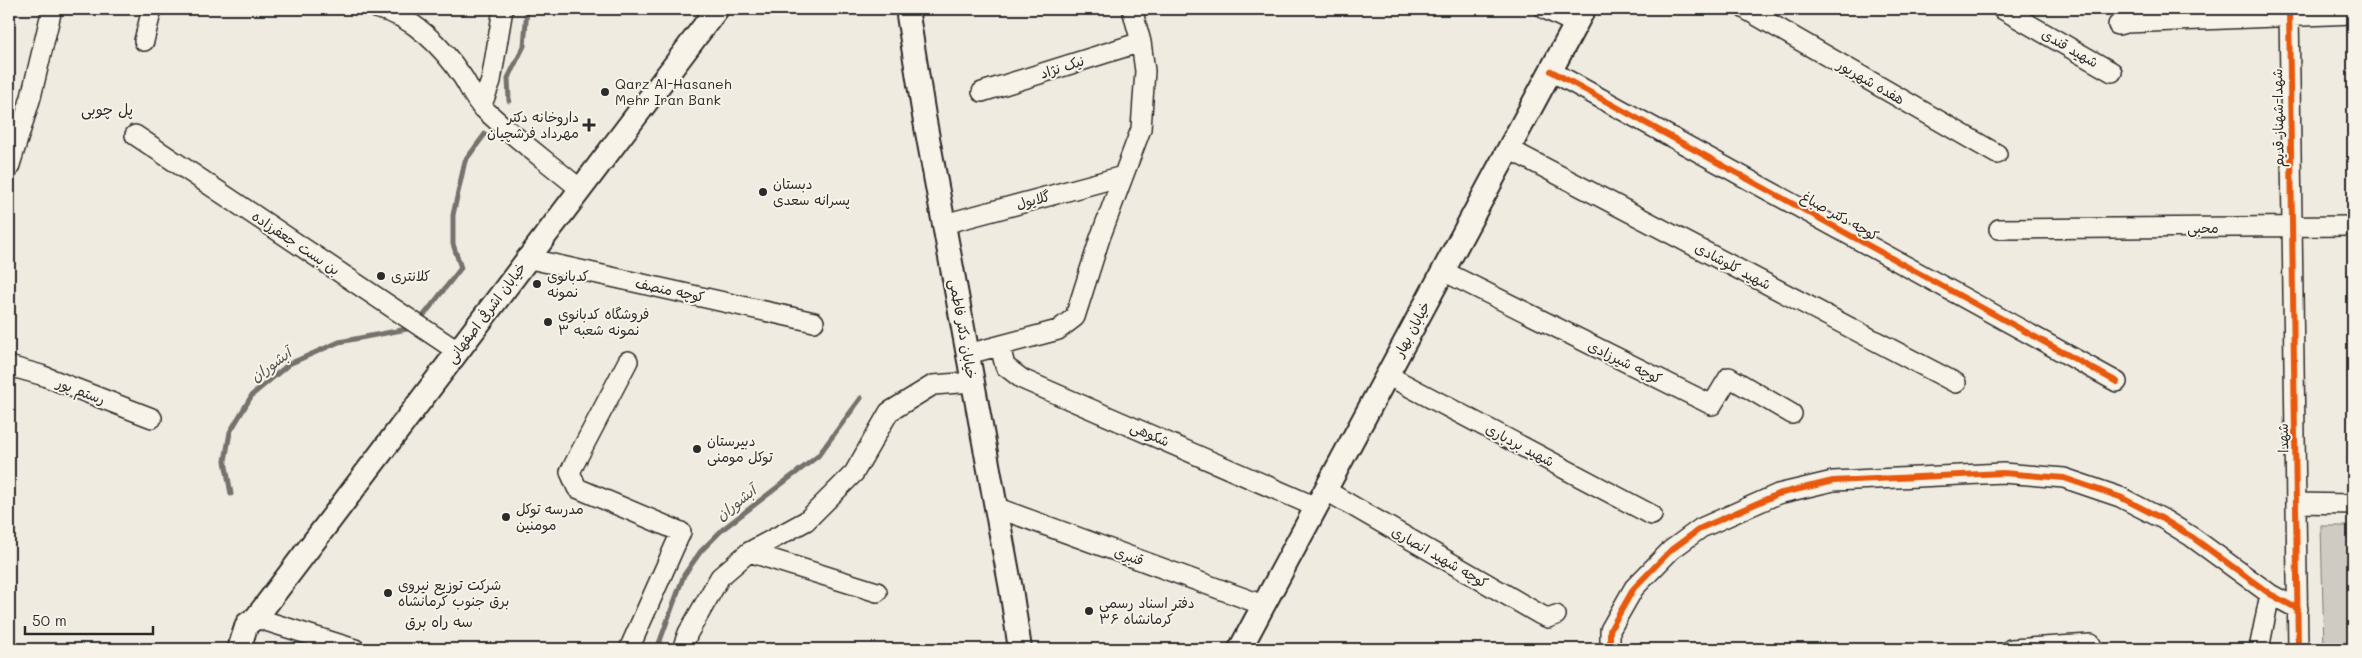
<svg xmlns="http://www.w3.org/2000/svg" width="2362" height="658" font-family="Mali,'Playpen Sans Arabic',sans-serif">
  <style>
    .green { fill: #cfcbc2; stroke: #7d7b76 }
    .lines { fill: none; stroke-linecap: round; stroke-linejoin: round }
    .stream { stroke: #74726e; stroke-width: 5 }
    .minor-casing { stroke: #2b2b2b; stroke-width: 22 }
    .major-casing { stroke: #2b2b2b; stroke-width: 26 }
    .minor { stroke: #f7f3e8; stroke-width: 19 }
    .major { stroke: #f7f3e8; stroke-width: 22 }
    .cycleway-casing { stroke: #f7f3e8; stroke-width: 9 }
    .cycleway { stroke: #e8590c; stroke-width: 6 }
    .poi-dot { fill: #2b2b2b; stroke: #f7f3e8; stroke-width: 2 }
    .labels { text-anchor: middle; stroke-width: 4; stroke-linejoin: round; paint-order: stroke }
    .street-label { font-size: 14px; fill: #2b2b2b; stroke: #f7f3e8 }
    .poi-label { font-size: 14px; fill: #2b2b2b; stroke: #f7f3e8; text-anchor: start }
    .neighbourhood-label { font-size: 15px; fill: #2b2b2b; stroke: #f7f3e8 }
    .water-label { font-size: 15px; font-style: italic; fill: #555552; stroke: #f7f3e8 }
  </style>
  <rect width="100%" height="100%" fill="#efebe0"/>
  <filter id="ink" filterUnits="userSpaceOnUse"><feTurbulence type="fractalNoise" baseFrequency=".02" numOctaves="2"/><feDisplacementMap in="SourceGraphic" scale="10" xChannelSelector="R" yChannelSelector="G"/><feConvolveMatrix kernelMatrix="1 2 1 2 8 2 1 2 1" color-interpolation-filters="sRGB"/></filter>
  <g filter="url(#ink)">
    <path class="green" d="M2321 526H2353V649H2324Z"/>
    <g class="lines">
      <path class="stream" d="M509 101 508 78 524 46 527 9
        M424 315 461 268 453 244V215L465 161 485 134
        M231 494 225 461 230 432 252 395 289 364 339 342 407 329
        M657 649 684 575 701 551 723 529 818 456 861 398"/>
      <defs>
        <path id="minor" d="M378 9C413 16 443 48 462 76 469 86 474 100 483 108 513 137 548 162 580 189
          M1545 9 1576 24
          M1745 9 1997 154
          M2002 9 2112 72
          M2289 9 2298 649
          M2118 25 2126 23 2353 14
          M144 41 152 9
          M1551 71 2117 382
          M982 92 1141 42
          M481 107 491 81 503 9
          M135 135 457 351
          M1509 149 1956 383
          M9 168 31 97 52 9
          M944 224 1123 176
          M1999 229 2353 226
          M526 258 814 322
          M1443 271 1712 405 1729 377 1792 414
          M1000 346 1005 366 1022 379 1316 507
          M968 354 1058 330 1075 317 1100 238 1141 129 1145 71 1141 42 1132 9
          M628 361 570 472 577 488 681 532 629 649
          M9 366 41 375 152 418
          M1387 375 1652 515
          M1325 490 1541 615 1548 618 1556 615
          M2296 503 2353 504
          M995 507 1263 605
          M749 552 806 521 854 473 889 412 933 385 973 382
          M256 618 355 649
          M682 649 688 633 720 577 749 552 877 592
          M1610 649V630L1634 588 1671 550 1701 528 1778 494 1833 481 2003 473 2064 478 2120 497 2163 519 2192 537 2270 594 2298 609
          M2011 649 2091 644
          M2259 649 2270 594"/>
        <path id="major" d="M907 9 924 116 1011 589 1020 649
          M239 649 247 624 256 618 717 9
          M1240 649 1584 9"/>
      </defs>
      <use href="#minor" class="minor-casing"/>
      <use href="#major" class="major-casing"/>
      <use href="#minor" class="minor"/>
      <use href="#major" class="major"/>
      <defs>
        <path id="cycleway" d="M2289 9 2298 649
          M1551 71 2117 382
          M1610 649V630L1634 588 1671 550 1701 528 1778 494 1833 481 2003 473 2064 478 2120 497 2163 519 2192 537 2270 594 2298 609"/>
      </defs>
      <use href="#cycleway" class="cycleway-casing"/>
      <use href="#cycleway" class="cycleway"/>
    </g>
  </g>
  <g class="poi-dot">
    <circle cx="605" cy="92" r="5"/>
    <path d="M586.5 117.5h5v5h5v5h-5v5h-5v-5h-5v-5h5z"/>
    <circle cx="763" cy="192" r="5"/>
    <circle cx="381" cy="276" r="5"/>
    <circle cx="537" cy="284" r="5"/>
    <circle cx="548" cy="322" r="5"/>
    <circle cx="697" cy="449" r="5"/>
    <circle cx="506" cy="517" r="5"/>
    <circle cx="388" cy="593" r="5"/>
    <circle cx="1089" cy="611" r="5"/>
  </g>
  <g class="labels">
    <g class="street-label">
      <text transform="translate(2070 48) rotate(30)" y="5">شهید قندی</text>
      <text transform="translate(1062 67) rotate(-18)" y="5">نیک نژاد</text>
      <text transform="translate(1871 82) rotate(30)" y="5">هفده شهریور</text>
      <text transform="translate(2278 118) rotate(-91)" y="5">شهدا-شهناز قدیم</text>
      <text transform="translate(1033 200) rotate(-15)" y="5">گلایول</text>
      <text transform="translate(1840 216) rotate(29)" y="5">کوچه دکتر صباغ</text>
      <text x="2203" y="233">محبی</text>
      <text transform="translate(296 243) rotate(34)" y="5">بن بست جعفرزاده</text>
      <text transform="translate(1733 266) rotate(28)" y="5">شهید کلوشادی</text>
      <text transform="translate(670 290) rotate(12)" y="5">کوچه منصف</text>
      <text transform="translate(486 313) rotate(-53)" y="5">خیابان اشرفی اصفهانی</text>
      <text transform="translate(963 329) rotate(80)" y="5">خیابان دکتر فاطمی</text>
      <text transform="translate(1412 329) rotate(-62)" y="5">خیابان بهار</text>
      <text transform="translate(1625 362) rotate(26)" y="5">کوچه شیرزادی</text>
      <text transform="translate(81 391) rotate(21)" y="5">رستم پور</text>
      <text transform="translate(1150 434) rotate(24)" y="5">شکوهی</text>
      <text transform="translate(2283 438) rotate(-91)" y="5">شهدا</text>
      <text transform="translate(1520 445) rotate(28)" y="5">شهید بردباری</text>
      <text transform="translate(1129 556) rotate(20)" y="5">قنبری</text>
      <text transform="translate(1440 557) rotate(30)" y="5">کوچه شهید انصاری</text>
    </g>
    <g class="poi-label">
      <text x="615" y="89">Qarz Al-Hasaneh<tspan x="615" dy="16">Mehr Iran Bank</tspan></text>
      <text x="579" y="122" text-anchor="end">داروخانه دکتر<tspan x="579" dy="16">مهرداد فرشچیان</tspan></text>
      <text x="773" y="189">دبستان<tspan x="773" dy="16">پسرانه سعدی</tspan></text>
      <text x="391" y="281">کلانتری</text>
      <text x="547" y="281">کدبانوی<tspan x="547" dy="16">نمونه</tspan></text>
      <text x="558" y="319">فروشگاه کدبانوی<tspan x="558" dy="16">نمونه شعبه ۳</tspan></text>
      <text x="707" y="446">دبیرستان<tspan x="707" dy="16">توکل مومنی</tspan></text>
      <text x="516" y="514">مدرسه توکل<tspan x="516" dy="16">مومنین</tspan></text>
      <text x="398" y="590">شرکت توزیع نیروی<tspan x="398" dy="16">برق جنوب کرمانشاه</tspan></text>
      <text x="1099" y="608">دفتر اسناد رسمی<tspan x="1099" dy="16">۳۶ کرمانشاه</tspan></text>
    </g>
    <g class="neighbourhood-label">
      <text x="107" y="115">پل چوبی</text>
      <text x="439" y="627">سه راه برق</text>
    </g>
    <g class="water-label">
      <text transform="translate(271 365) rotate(-36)" y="5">آبشوران</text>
      <text transform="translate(736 503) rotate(-38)" y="5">آبشوران</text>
    </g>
  </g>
  <rect width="2362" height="658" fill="none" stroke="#f7f3e8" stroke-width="30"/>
  <rect x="15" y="15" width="2332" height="628" fill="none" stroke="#2b2b2b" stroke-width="2" filter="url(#ink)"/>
  <path d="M25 626v8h128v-8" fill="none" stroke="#2b2b2b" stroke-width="2.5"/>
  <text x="32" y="626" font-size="15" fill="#2b2b2b" stroke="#f7f3e8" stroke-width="4" paint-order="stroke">50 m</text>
</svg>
